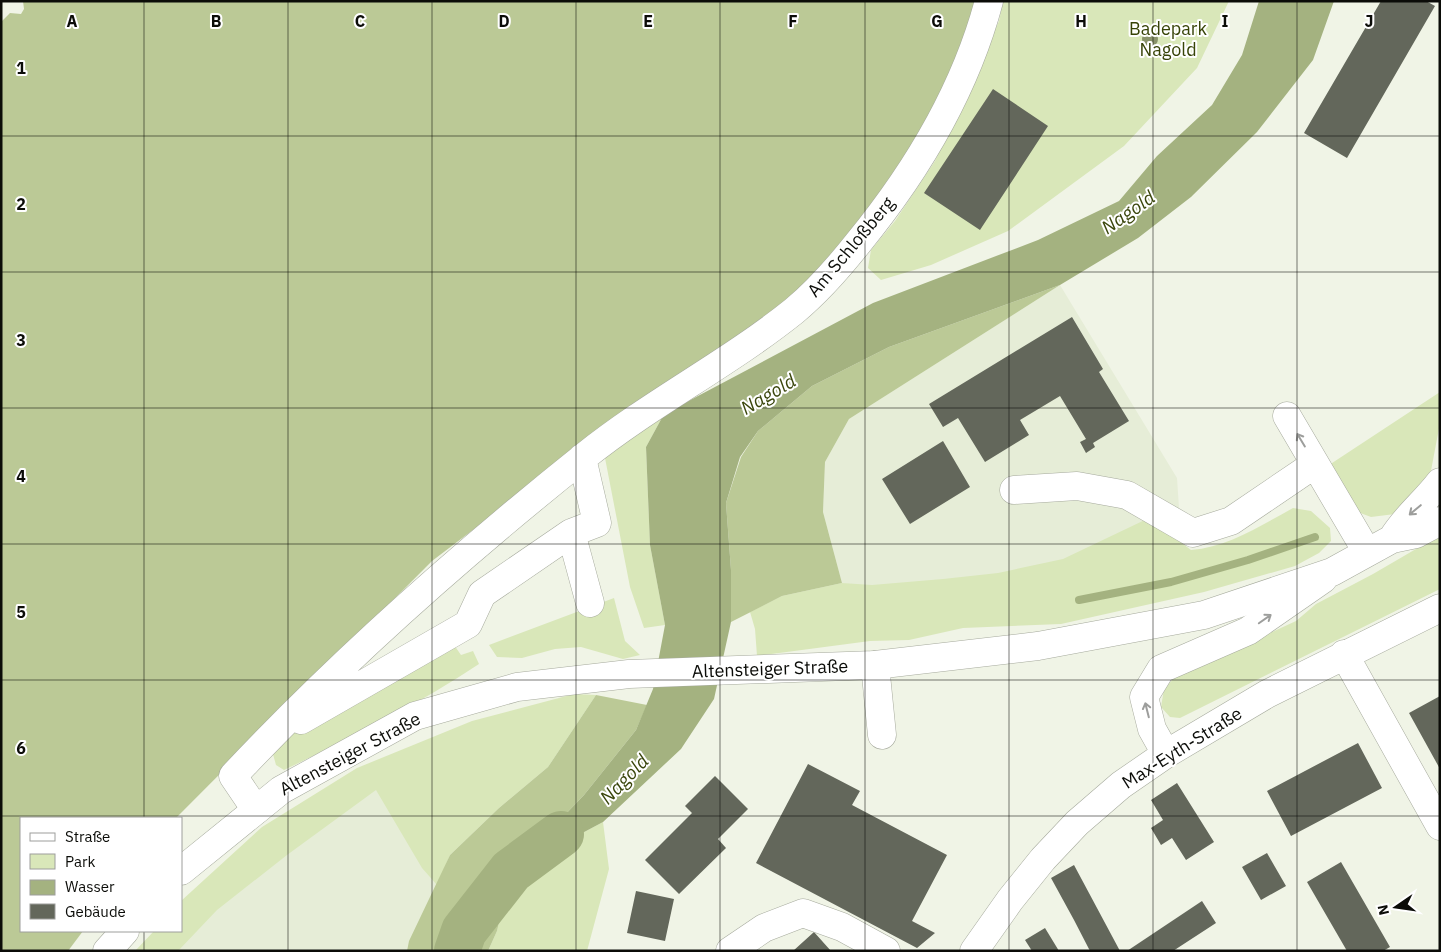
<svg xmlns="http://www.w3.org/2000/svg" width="1441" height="952" font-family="'IBM Plex Sans',sans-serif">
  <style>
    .built { fill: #e6edd7 }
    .green { fill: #d9e7b9 }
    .forest { fill: #bbc996 }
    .water { fill: #a4b280 }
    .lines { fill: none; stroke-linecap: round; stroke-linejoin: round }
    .stream { stroke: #a4b280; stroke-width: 8 }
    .river { stroke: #a4b280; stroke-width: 46 }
    .building { fill: #63675b }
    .minor-casing { stroke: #a6aa9d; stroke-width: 29 }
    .major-casing { stroke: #a6aa9d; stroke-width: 29 }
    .minor { stroke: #fff; stroke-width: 28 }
    .major { stroke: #fff; stroke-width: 28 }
    .tree { fill: #8a936b }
    .oneway { stroke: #9d9e9c }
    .grid { fill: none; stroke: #0b0c08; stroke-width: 1; stroke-opacity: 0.55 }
    .labels { text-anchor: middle; stroke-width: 4; stroke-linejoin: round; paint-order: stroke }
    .park-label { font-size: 18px; fill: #374307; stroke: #fff }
    .street-label { font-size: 18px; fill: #0b0c08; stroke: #fff }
    .water-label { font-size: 19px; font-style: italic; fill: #3a460c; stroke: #fff }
    .grid-label { font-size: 16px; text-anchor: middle; font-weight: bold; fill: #0b0c08; stroke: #fff; stroke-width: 4; stroke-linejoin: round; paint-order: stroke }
  </style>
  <rect width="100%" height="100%" fill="#f0f4e6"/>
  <path class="built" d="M1060 285 1177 478 1179 508 1068 568 889 593 842 583 823 512 825 462 849 419Z
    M439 750V951H166L309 820Z"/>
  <path class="green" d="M1003 1H1229L1197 68 1124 146 1008 231 931 265 881 280 868 268 871 250 895 221 935 161 999 21Z
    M1440 392V423L1430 476 1395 514 1371 517 1355 511 1326 467Z
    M664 414 646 447 650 545 665 625 644 628 630 587 605 458Z
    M1293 508 1311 511 1330 528 1331 541 1319 553 1295 566 1204 592 1061 624 963 628 909 640 870 641 757 656 755 629 750 612 782 596 842 583 872 585 943 579 998 573 1063 559 1149 518 1191 550C1228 547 1260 526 1293 508Z
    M1440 535V589L1180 718 1170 717 1161 707 1164 689 1175 677 1296 621 1316 604 1373 574Z
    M614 598 625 641 640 655 623 659 581 647 555 649 522 658 497 657 489 645Z
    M452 642 461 655 473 651 479 664C418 705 351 738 284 770L276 765 271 747 306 722Z
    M574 694 596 695 548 767 499 808 450 855 437 885 422 868 376 790 287 855 217 910 178 951H135L154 931H181V901L262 827 357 768 472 721Z
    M603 822 609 869 587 951H488L497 931 511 871Z"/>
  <path class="forest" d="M23 1H975L966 32 943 90 911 149 872 207 823 267 788 302 582 447 432 561 176 818H21V931H83L68 951H1V22L10 13 21 14 24 9Z
    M1060 285 849 419 825 462 823 512 842 583 782 596 731 622V570L726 503 741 457 758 431 812 386 889 347Z
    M596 695 647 705 636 730 584 795 511 871 497 931 488 951H407L409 941 450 855 499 808 548 767Z"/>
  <path class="water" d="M1259 1H1334L1313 60 1257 132 1191 197 1138 238 1060 285 889 347 812 386 758 431 740 457 726 503 731 570V622L714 699 681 749 603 822 511 871 584 795 636 730 653 689 665 625 650 545 646 447 664 414 873 303 1038 240 1119 201 1157 156 1212 105 1242 55Z"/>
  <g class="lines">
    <path class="stream" d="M1079 600 1171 582 1248 560 1315 537"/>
    <path class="river" d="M457 951 464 931 511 871 561 834"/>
  </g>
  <path class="building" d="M1381 1H1426L1435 6 1347 158 1304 133Z
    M993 89 1048 126 980 230 924 193Z
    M1072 317 1103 369 1099 372 1129 421 1093 443 1095 447 1086 453 1080 442 1086 439 1060 396 1020 420 1029 435 985 462 958 418 943 427 929 404Z
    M943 441 970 487 910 524 882 479Z
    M1440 696V769L1409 713Z
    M1358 743 1382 788 1291 836 1267 791Z
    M808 764 860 791 852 805 947 855 912 921 935 933 917 948 756 863Z
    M715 776 748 809 718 839 726 848 679 894 645 860 692 813 685 806Z
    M1177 783 1214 842 1186 860 1172 838 1161 845 1151 828 1163 820 1151 800Z
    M1267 853 1286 886 1261 900 1242 867Z
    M1341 862 1390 947 1383 951H1347L1307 882Z
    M1074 865 1120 951H1090L1074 920 1051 878Z
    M636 891 674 899 665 941 627 933Z
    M1202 901 1216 923 1173 951H1127Z
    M1045 928 1059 951H1032L1025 940Z
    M814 932 831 951H793Z"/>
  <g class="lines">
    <defs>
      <path id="minor" d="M1287 416 1367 552
        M582 458 597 523 571 533 590 603
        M1014 490 1077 486 1127 495 1193 533 1231 521 1315 464
        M1344 654 1440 826
        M875 665 882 735
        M301 720 468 624 482 594 571 533
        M1166 754 1152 729 1144 697 1161 669 1248 631 1323 579
        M256 810 233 776C341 661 461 555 585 456 651 403 728 364 794 311 818 291 839 267 858 243 917 171 965 91 989 1
        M730 951 764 928 803 913 842 927 886 951
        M974 951 1010 900 1043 859 1077 823 1121 785 1166 754 1267 694 1440 608"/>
      <path id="major" d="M1392 539C1406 516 1424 503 1440 482
        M181 871 281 790 415 716 517 687 629 674 875 665 1038 646 1204 615 1332 572 1392 539 1416 534 1440 521
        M107 951 125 931"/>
    </defs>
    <use href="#minor" class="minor-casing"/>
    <use href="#major" class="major-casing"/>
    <use href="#minor" class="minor"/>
    <use href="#major" class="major"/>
  </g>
  <circle class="tree" cx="1150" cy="39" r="8"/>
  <defs><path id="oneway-shaft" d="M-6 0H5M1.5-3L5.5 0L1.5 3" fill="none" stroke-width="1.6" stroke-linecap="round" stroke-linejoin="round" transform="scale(1.25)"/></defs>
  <g class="oneway">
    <use href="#oneway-shaft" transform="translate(1301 440) rotate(-121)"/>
    <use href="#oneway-shaft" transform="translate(1415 510) rotate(140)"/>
    <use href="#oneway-shaft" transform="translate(1265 619) rotate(-35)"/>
    <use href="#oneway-shaft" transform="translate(1147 710) rotate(-104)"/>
  </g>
  <path class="grid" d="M144 1V818M288 1V951M432 1V951M576 1V951M720 1V951M865 1V951M1009 1V951M1153 1V951M1297 1V951M1 136H1440M1 272H1440M1 408H1440M1 544H1440M1 680H1440M1 816H1440M144 931V951"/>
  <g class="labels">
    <g class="park-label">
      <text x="1168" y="35">Badepark<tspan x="1168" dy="21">Nagold</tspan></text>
    </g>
    <g class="street-label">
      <text transform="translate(851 247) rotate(-50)" y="6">Am Schloßberg</text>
      <text transform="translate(770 669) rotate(-2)" y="6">Altensteiger Straße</text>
      <text transform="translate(1182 748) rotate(-32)" y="6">Max-Eyth-Straße</text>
      <text transform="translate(350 754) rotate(-28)" y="6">Altensteiger Straße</text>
    </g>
    <g class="water-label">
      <text transform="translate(1128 212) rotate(-35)" y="7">Nagold</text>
      <text transform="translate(768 394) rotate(-31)" y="7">Nagold</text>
      <text transform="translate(624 779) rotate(-46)" y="7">Nagold</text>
    </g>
  </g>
  <g class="grid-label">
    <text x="72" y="27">A</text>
    <text x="216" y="27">B</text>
    <text x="360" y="27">C</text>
    <text x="504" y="27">D</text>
    <text x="648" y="27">E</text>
    <text x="793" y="27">F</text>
    <text x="937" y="27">G</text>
    <text x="1081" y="27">H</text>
    <text x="1225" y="27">I</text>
    <text x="1369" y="27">J</text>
    <text x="21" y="74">1</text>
    <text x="21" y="210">2</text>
    <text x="21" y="346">3</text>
    <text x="21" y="482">4</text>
    <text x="21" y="618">5</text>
    <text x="21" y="754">6</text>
  </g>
  <rect width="1441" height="952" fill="none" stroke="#0b0c08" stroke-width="5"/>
  <rect x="20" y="817" width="162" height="115" fill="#ffffff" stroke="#9d9e9c"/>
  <rect x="30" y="833" width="25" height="8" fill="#ffffff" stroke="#9d9e9c"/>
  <text x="65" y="842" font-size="15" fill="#0b0c08">Straße</text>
  <rect x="30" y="854" width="25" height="15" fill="#d9e7b9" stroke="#9d9e9c"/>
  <text x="65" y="867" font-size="15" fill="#0b0c08">Park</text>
  <rect x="30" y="880" width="25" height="15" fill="#a4b280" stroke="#9d9e9c"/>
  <text x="65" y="892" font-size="15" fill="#0b0c08">Wasser</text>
  <rect x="30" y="904" width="25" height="15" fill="#63675b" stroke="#9d9e9c"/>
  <text x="65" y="917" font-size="15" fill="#0b0c08">Gebäude</text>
  <g transform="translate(1396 907) rotate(257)" stroke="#ffffff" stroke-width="4" paint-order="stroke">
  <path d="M0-4L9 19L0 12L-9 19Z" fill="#0b0c08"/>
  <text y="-8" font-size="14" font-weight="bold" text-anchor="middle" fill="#0b0c08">N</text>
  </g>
</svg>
